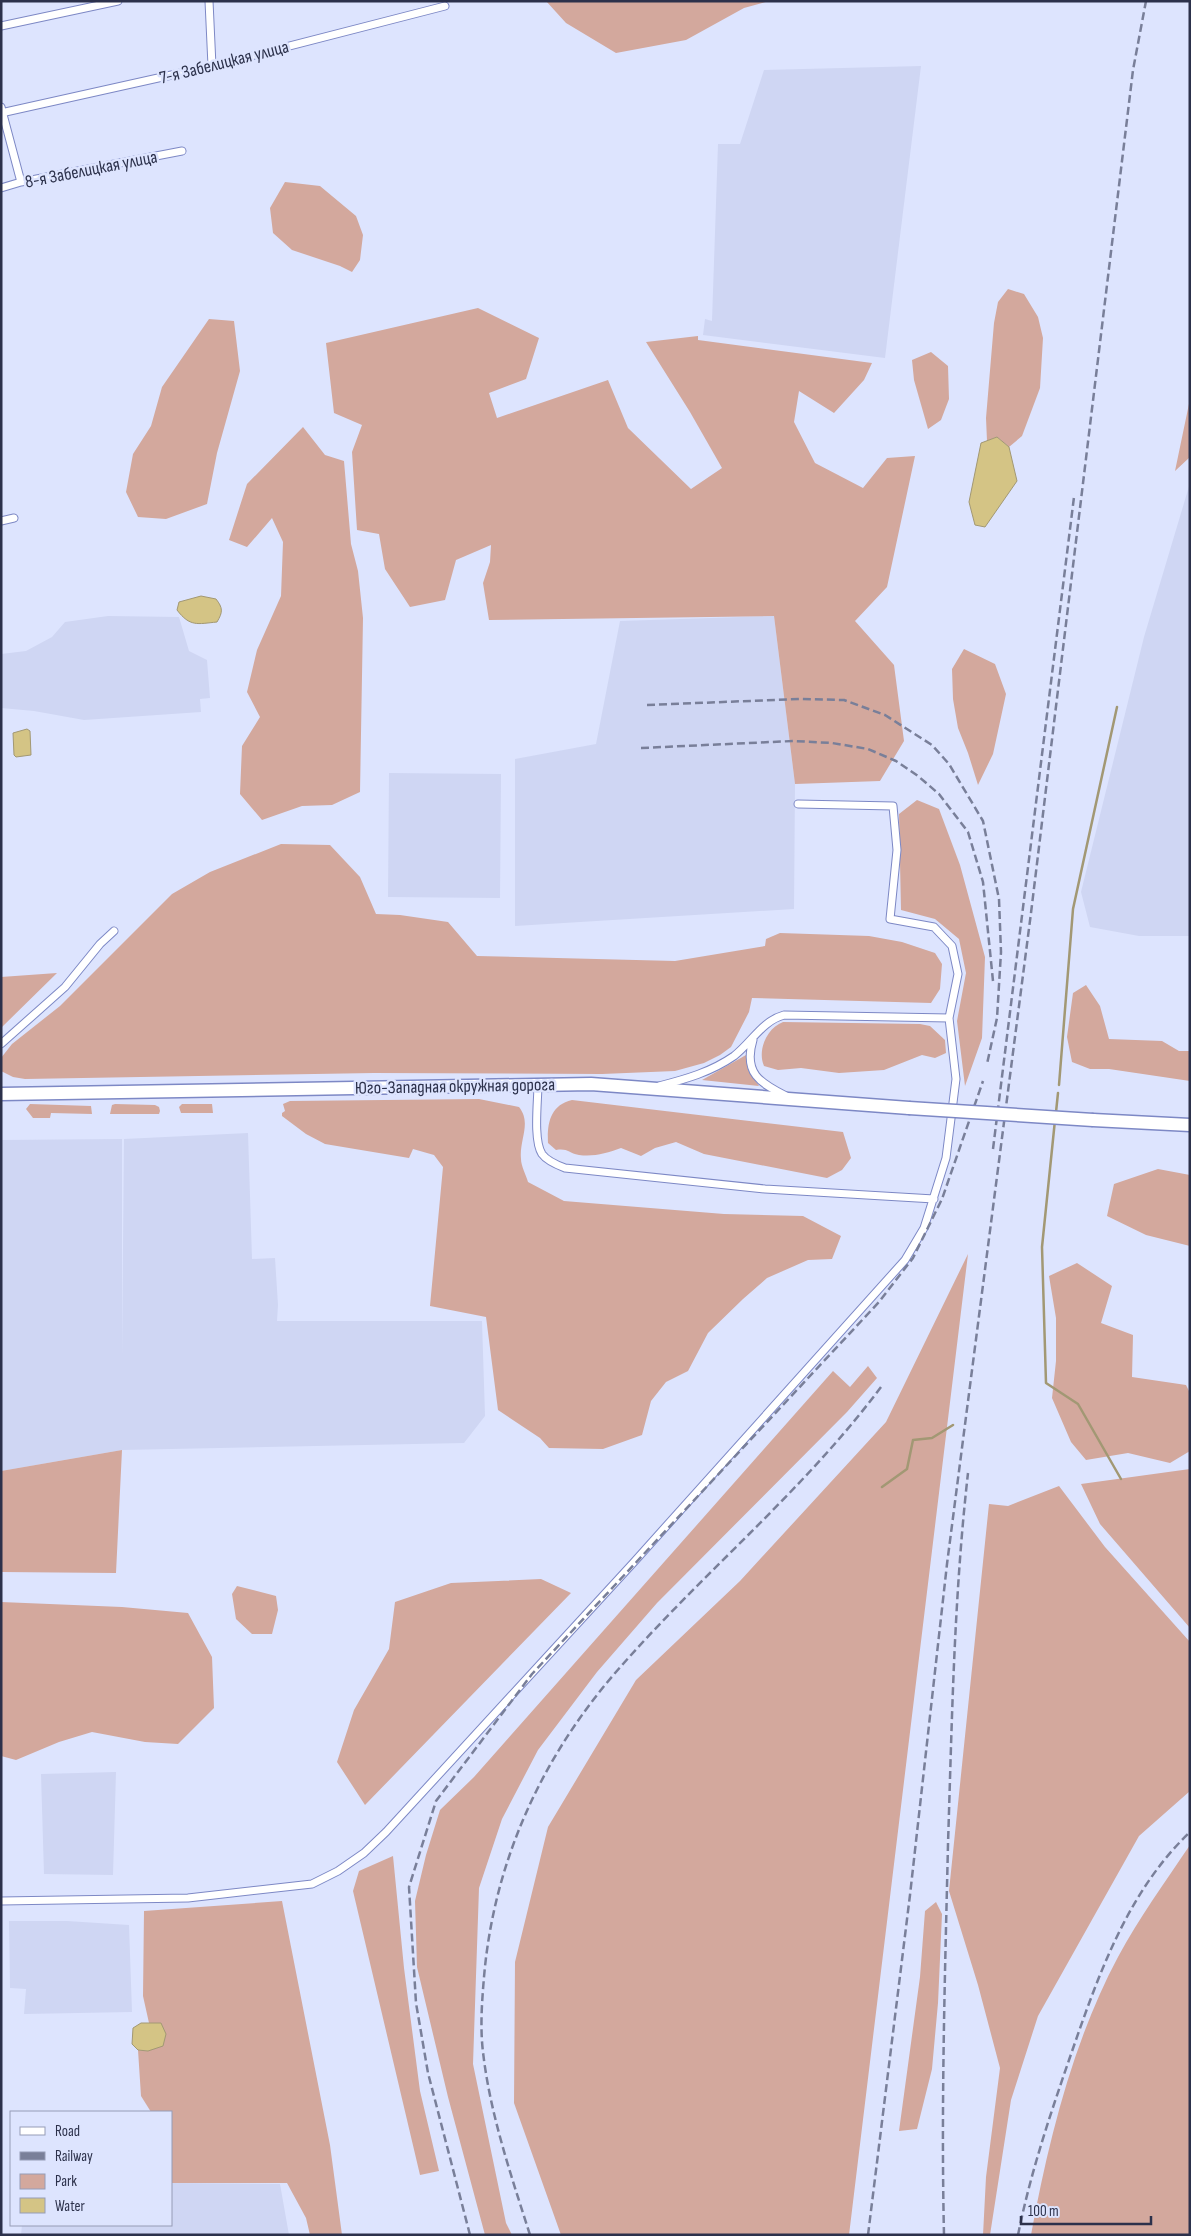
<svg xmlns="http://www.w3.org/2000/svg" width="1191" height="2236" font-family="'Sofia Sans Condensed',sans-serif">
  <style>
    .built { fill: #cfd6f3 }
    .green { fill: #d3a89d }
    .water { fill: #d4c485; stroke: #a29874 }
    .lines { fill: none; stroke-linecap: round; stroke-linejoin: round }
    .stream { stroke: #a29874; stroke-width: 2.5 }
    .minor-casing { stroke: #7d88c5; stroke-width: 9 }
    .trunk-casing { stroke: #7d88c5; stroke-width: 15 }
    .minor { stroke: #fff; stroke-width: 7 }
    .trunk { stroke: #fff; stroke-width: 12 }
    .rail { stroke: #797f99; stroke-width: 2.5; stroke-dasharray: 8 4; stroke-linecap: butt }
    .trunk-bridge-casing { stroke: #7d88c5; stroke-width: 15; stroke-linecap: butt }
    .trunk-bridge { stroke: #fff; stroke-width: 12 }
    .labels { text-anchor: middle; stroke-width: 5; stroke-linejoin: round; paint-order: stroke }
    .street-label { font-size: 18px; fill: #2c314b; stroke: #dde4fe }
  </style>
  <rect width="100%" height="100%" fill="#dde4fe"/>
  <path class="built" d="M921 66 885 358 703 335 705 319 712 321 718 144H740L764 70Z
    M1190 483V936H1139L1090 927 1081 892 1144 637Z
    M108 616 179 617 189 651 207 660 210 698 200 699 201 712 84 720 34 711 1 708V654L26 651 52 637 65 622Z
    M774 616 795 784 794 909 515 926V759L596 744 620 621Z
    M389 773 501 774 500 898 388 897Z
    M248 1133 252 1259 275 1258 278 1305 277 1321H482L485 1416 464 1443 122 1450 1 1471V1140L122 1139V1357L124 1139Z
    M116 1772 113 1875 44 1874 41 1774Z
    M9 1921H67L129 1925 132 2012 24 2014 26 1989 10 1988Z
    M171 2183 280 2184 289 2235H21L22 2225H171Z"/>
  <path class="green" d="M546 1H769L744 8 686 40 616 53 566 23Z
    M285 182 320 186 356 216 363 235 360 260 352 272 340 266 292 250 273 233 270 208Z
    M1008 289 1024 294 1038 317 1043 338 1040 388 1022 436 1009 447 997 437 987 441 986 418 994 323 998 302Z
    M478 308 539 338 526 379 489 393 497 418 608 380 628 428 691 489 722 468 690 412 646 342 698 336V340L872 363 864 380 834 413 799 391 794 422 815 463 863 488 887 458 915 456 887 587 855 621 894 665 904 741 880 781 795 784 774 616 489 620 483 583 490 562 491 545 456 560 445 600 410 607 385 569 379 534 357 530 352 452 362 425 334 413 326 343Z
    M209 319 234 321 240 371 217 453 207 504 166 519 138 517 126 492 133 454 151 426 162 387Z
    M931 352 948 366 949 399 941 420 928 429 914 380 912 360Z
    M1190 399V457L1175 471Z
    M303 427 325 455 344 461 351 544 358 571 363 618 360 792 332 805 302 806 262 820 240 794 242 746 260 717 247 692 257 650 281 596 283 542 272 518 247 547 229 540 247 484Z
    M964 649 995 664 1006 694 993 754 978 785 968 753 958 728 953 699 952 669Z
    M917 800 939 809 960 865 985 957 982 1038 965 1086 957 1021 966 973 959 939 935 919 901 910 899 814Z
    M281 844 330 845 360 877 376 914 400 915 448 922 477 956 675 961 765 946 766 939 780 933 869 936 902 942 935 953 942 964 940 989 931 1003 752 998 749 1012 731 1047 720 1055 704 1063 675 1071 602 1074 374 1073 25 1079 13 1077 1 1071V1058L12 1044 60 1006 172 894 210 872Z
    M57 973 1 1028V977Z
    M1086 985 1100 1006 1109 1039 1162 1041 1179 1051H1190V1081L1109 1069H1090L1072 1062 1067 1037 1073 993Z
    M783 1022 920 1024 930 1026 945 1040 946 1053 935 1058 922 1055 884 1070 839 1073 801 1068 778 1070 764 1066C757 1050 767 1028 783 1022Z
    M746 1055 748 1070 759 1086 702 1080Z
    M479 1099 519 1107C532 1123 519 1140 521 1159 521 1166 526 1175 528 1182L564 1201 724 1214 803 1216 841 1236 832 1259 808 1260 767 1278 743 1299 708 1333 688 1371 666 1382 651 1401 642 1435 603 1449 549 1448 540 1438 498 1410 486 1317 430 1306 443 1167 434 1155 413 1149 409 1158 325 1144 306 1134 282 1116V1113L285 1111 283 1104 290 1101Z
    M572 1100 843 1132 851 1158 842 1170 827 1178 704 1154 676 1142 655 1148 641 1156 621 1148C607 1153 594 1157 579 1155 568 1153 568 1148 556 1150L548 1143C547 1124 550 1105 572 1100Z
    M30 1104 91 1106 92 1114 51 1113 50 1118H33L26 1109Z
    M115 1104 155 1105 159 1107 160 1111 159 1114H110L112 1105Z
    M182 1104H212L213 1113H181L179 1107Z
    M1158 1169 1190 1175V1246L1146 1235 1107 1216 1114 1184Z
    M968 1254 849 2235H561L514 2103 515 1962 548 1827 636 1680 740 1581 886 1422Z
    M1077 1263 1112 1286 1101 1323 1133 1335 1132 1377 1186 1385 1190 1393V1451L1170 1463 1128 1453 1086 1460 1071 1442 1052 1398 1056 1361V1318L1049 1276Z
    M868 1366 877 1378 847 1412 657 1603 597 1672 538 1750 502 1819 479 1888 473 2064 506 2223 512 2235H485L448 2097 417 1967 415 1901 426 1855 440 1810 474 1777 833 1371 850 1387Z
    M122 1450 116 1573 1 1572V1471Z
    M1190 1469V1628L1100 1524 1081 1484Z
    M1059 1486 1105 1547 1190 1642V1791L1139 1836 1038 2016 1011 2100 990 2235H983L986 2177 1000 2068 978 1985 949 1891 989 1504 1008 1506Z
    M541 1579 571 1593 365 1805 337 1762 354 1710 389 1649 395 1602 451 1583Z
    M237 1586 276 1596 278 1610 272 1634H252L236 1619 232 1594Z
    M1 1602 122 1607 188 1613 212 1657 214 1708 178 1744 145 1742 92 1732 59 1742 16 1760 1 1756Z
    M1190 1845V2235H1031C1048 2142 1073 2041 1118 1957 1139 1918 1165 1882 1190 1845Z
    M393 1856 404 1968 420 2091 439 2171 420 2175 353 1891 359 1871Z
    M282 1901 330 2145 342 2235H310L306 2218 287 2183H171V2112H151L141 2096 138 2050 148 2051 161 2023H149L143 1996 144 1911Z
    M936 1902 942 1914 938 2003 932 2069 917 2129 899 2131 920 1977 925 1911Z"/>
  <path class="water" d="M997 437 1009 447 1017 481 985 527 975 525 969 502 981 443Z
    M201 596 216 599C223 608 223 612 217 622 197 624 190 627 177 610L179 602Z
    M27 729 30 731 31 755 16 757 14 755 13 733Z
    M141 2023H161L166 2034 163 2046 148 2051 138 2050 132 2044 133 2028Z"/>
  <g class="lines">
    <path class="stream" d="M1059 1085 1073 909 1117 707
      M1056 1112 1058 1093
      M1055 1120 1042 1247 1046 1383 1078 1404 1121 1479
      M882 1487 907 1469 913 1440 932 1438 953 1425"/>
    <defs>
      <path id="minor" d="M209 1 212 66
        M1 26 118 1
        M1 107 21 182
        M1 113 212 66 445 6
        M1 188 21 182 182 151
        M1 521 14 518
        M753 1040C743 1073 760 1083 786 1096
        M1 1044 65 987 100 944 114 931
        M538 1084C538 1101 533 1140 542 1154 547 1161 557 1165 565 1168L765 1189 934 1199
        M659 1086C686 1079 711 1072 734 1056 752 1042 762 1021 784 1015L949 1018
        M1 1901 188 1898 312 1884 338 1871 364 1853 386 1832 634 1562 905 1260 924 1228 946 1158 956 1079 949 1018 958 974 952 946 934 927 890 919 897 850 893 806 798 804"/>
      <path id="trunk" d="M1 1094 591 1084 909 1108
        M1093 1120 1190 1125"/>
    </defs>
    <use href="#minor" class="minor-casing"/>
    <use href="#trunk" class="trunk-casing"/>
    <use href="#minor" class="minor"/>
    <use href="#trunk" class="trunk"/>
    <path class="rail" d="M647 705 799 699 844 700 885 715 932 745 949 764 983 821 999 899 1001 952 997 1018 987 1064
      M641 748 793 741 832 743 868 749 896 761 918 776 939 794 968 832 983 882 993 981
      M993 1149 1074 497
      M470 2235 428 2073 416 2003 409 1887 436 1801 532 1674 879 1302 913 1258 942 1199 983 1081
      M530 2235C511 2175 490 2114 483 2052 480 2027 482 2001 484 1977 494 1859 544 1752 623 1664 707 1569 804 1490 881 1387
      M868 2235 910 1895 947 1564 1031 913 1133 70 1146 1
      M944 2235C941 2105 945 1974 948 1844 952 1720 954 1596 968 1473
      M1018 2235C1030 2175 1049 2118 1069 2060 1097 1979 1126 1893 1190 1832"/>
    <defs>
      <path id="trunk-bridge" d="M909 1108 1093 1120"/>
    </defs>
    <use href="#trunk-bridge" class="trunk-bridge-casing"/>
    <use href="#trunk-bridge" class="trunk-bridge"/>
  </g>
  <g class="labels">
    <g class="street-label">
      <text transform="translate(224 62) rotate(-14)" y="6">7-я Забелицкая улица</text>
      <text transform="translate(91 169) rotate(-11)" y="6">8-я Забелицкая улица</text>
      <text transform="translate(455 1086) rotate(-1)" y="6">Юго-Западная окружная дорога</text>
    </g>
  </g>
  <rect width="1191" height="2236" fill="none" stroke="#2c314b" stroke-width="5"/>
  <rect x="10" y="2111" width="162" height="115" fill="#dde4fe" stroke="#969cb6"/>
  <rect x="20" y="2127" width="25" height="8" fill="#ffffff" stroke="#969cb6"/>
  <text x="55" y="2136" font-size="15" fill="#2c314b">Road</text>
  <rect x="20" y="2152" width="25" height="8" fill="#797f99" stroke="#969cb6"/>
  <text x="55" y="2161" font-size="15" fill="#2c314b">Railway</text>
  <rect x="20" y="2174" width="25" height="15" fill="#d3a89d" stroke="#969cb6"/>
  <text x="55" y="2186" font-size="15" fill="#2c314b">Park</text>
  <rect x="20" y="2198" width="25" height="15" fill="#d4c485" stroke="#969cb6"/>
  <text x="55" y="2211" font-size="15" fill="#2c314b">Water</text>
  <path d="M1021 2216v8h130v-8" fill="none" stroke="#2c314b" stroke-width="2.5"/>
  <text x="1028" y="2216" font-size="15" fill="#2c314b" stroke="#dde4fe" stroke-width="4" paint-order="stroke">100 m</text>
</svg>
